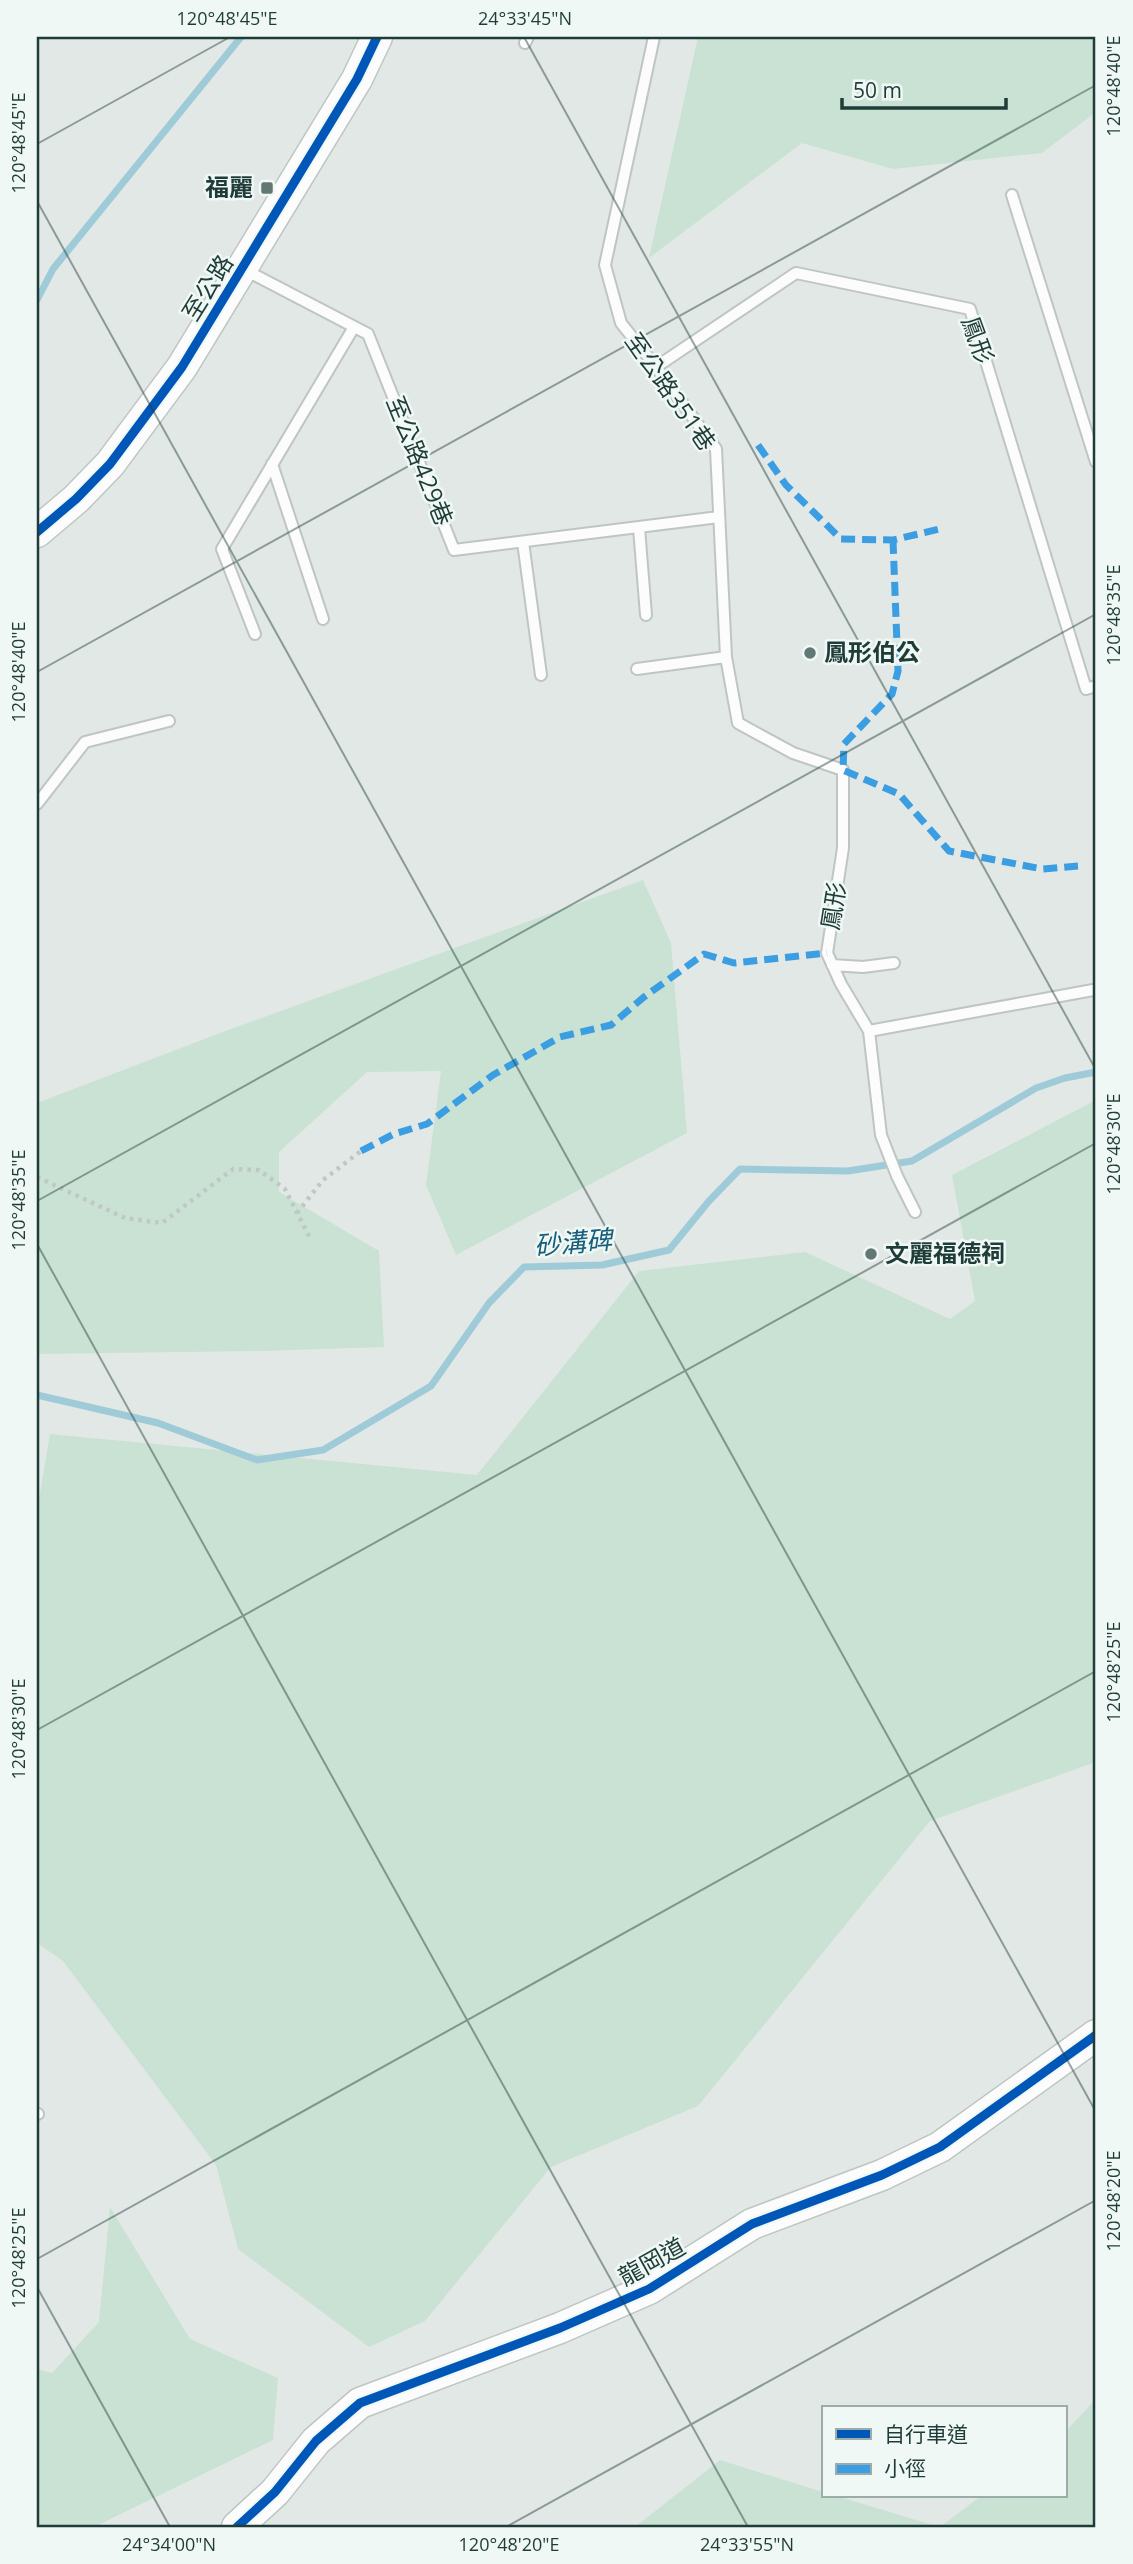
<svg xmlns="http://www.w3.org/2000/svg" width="1133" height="2564" viewBox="0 0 1133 2564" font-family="'Open Sans','Noto Sans TC',sans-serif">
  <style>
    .green { fill: #cae2d4 }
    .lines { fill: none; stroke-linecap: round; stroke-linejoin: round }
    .stream { stroke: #9fcbd9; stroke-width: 7 }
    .lane-casing { stroke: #bfc5c3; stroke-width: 14 }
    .secondary-casing { stroke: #bdc6c3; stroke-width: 33 }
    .path { stroke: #bfc8c7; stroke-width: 4.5; stroke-dasharray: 3.5 5; stroke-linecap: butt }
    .lane { stroke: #fbfcfb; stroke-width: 10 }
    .secondary { stroke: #fbfcfb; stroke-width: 30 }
    .quiet { stroke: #3c9ee2; stroke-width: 7; stroke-dasharray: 14 7; stroke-linecap: butt }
    .cycleway-casing { stroke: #eff8f4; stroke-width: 13 }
    .cycleway { stroke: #0057b8; stroke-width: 9 }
    .ticks { fill: none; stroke: #1f3c38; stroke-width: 2; stroke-opacity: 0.45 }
    .poi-dot { fill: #637875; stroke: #eff8f4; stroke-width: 2.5 }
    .labels { text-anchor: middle; stroke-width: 5; stroke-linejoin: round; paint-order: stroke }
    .poi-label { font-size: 24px; font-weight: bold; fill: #1f3c38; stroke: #eff8f4; text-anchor: start }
    .street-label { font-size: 24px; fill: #1f3c38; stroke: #eff8f4 }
    .water-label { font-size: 26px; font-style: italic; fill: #165e7b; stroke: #eff8f4 }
    .neatline { fill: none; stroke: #1f3c38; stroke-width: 2.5 }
    .ticks-label { font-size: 18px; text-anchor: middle; fill: #1f3c38 }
  </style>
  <rect width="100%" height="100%" fill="#e2e8e6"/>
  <!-- green -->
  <path class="green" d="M698 37H1096V112L1042 153 893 169 802 143 649 258Z
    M643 880 671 943 687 1133 456 1255 426 1185 441 1071 367 1072 279 1152V1192L379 1251 384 1347 263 1351 37 1354V1103L220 1033Z
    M1096 1100V1762L930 1821 698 2106 551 2167 425 2321 369 2347 238 2249 216 2165 63 1961 37 1943V1511L50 1434 477 1475 639 1271 805 1252 950 1319 975 1301 952 1175Z
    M110 2207 190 2339 278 2378 273 2440 94 2527H37V2369L52 2373 99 2322Z
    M1096 2399V2527H940L981 2496H1065V2432Z
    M720 2460 823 2492V2496H837L939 2527H635Z"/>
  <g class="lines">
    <!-- stream -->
    <path class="stream" d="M37 300 53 269 241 37
      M37 1395 158 1423 257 1460 323 1450 431 1386 489 1303 524 1267 602 1265 669 1250 709 1201 740 1169 848 1171 912 1161 1036 1088 1065 1078 1096 1072"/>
    <defs>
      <path id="lane" d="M654 37 605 265 621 323 656 367 716 449 726 657 738 723 793 753 843 770V848L827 953 841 984 869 1031 881 1135 897 1176 915 1212
        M525 43 528 37
        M1012 195 1096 462
        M245 270 368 334 454 550 719 517
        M656 367 796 273 970 309 1086 689 1096 686
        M272 464 323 619
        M639 528 646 615
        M523 542 541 675
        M255 634 222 549 354 327
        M637 669 726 657
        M37 804 85 742 169 721
        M832 965 863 967 894 963
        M869 1031 1093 990
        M37 2114H38"/>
      <path id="secondary" d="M37 532 76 499 110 464 182 367 357 79 377 37
        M237 2527 275 2492 316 2441 360 2403 560 2328 649 2289 752 2224 882 2175 940 2147 1096 2035"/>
    </defs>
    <!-- lane casing -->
    <use href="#lane" class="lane-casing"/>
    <!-- secondary casing -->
    <use href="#secondary" class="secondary-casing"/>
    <!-- path -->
    <path class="path" d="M37 1177 125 1218 162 1223 233 1169 259 1170 285 1189 310 1238
      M297 1213 323 1180 361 1151"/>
    <!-- lane -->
    <use href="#lane" class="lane"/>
    <!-- secondary -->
    <use href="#secondary" class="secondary"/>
    <!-- quiet -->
    <path class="quiet" d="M758 445 786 485 841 539 893 540 944 528
      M893 540 898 671 892 694 844 744 843 770 899 794 949 851 1042 869 1078 866
      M361 1151 394 1134 427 1124 493 1075 560 1037 611 1025 644 997 704 954 734 963 827 953"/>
    <defs>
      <path id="cycleway" d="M37 532 76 499 110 464 182 367 357 79 377 37
        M237 2527 275 2492 316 2441 360 2403 560 2328 649 2289 752 2224 882 2175 940 2147 1096 2035"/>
    </defs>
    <!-- cycleway casing -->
    <use href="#cycleway" class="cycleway-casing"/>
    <!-- cycleway -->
    <use href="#cycleway" class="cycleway"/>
  </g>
  <!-- ticks -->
  <path class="ticks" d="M524 37 1096 1070M37 144 230 37M37 201 1096 2112M37 672 1096 85M37 1201 1096 614M37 1244 748 2527M37 1730 1096 1143M37 2259 1096 1671M37 2287 170 2527M506 2527 1096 2200"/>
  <!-- markers -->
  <g class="poi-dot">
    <rect x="260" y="181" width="14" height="14" rx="3.5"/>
    <circle cx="810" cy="653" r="7"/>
    <circle cx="871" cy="1254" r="7"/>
  </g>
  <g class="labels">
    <!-- poi labels -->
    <g class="poi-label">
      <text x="253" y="196" text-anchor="end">福麗</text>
      <text x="824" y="661">鳳形伯公</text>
      <text x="885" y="1262">文麗福德祠</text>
    </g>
    <!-- street labels -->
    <g class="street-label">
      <text transform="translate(208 288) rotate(-58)" y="8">至公路</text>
      <text transform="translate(977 340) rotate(70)" y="8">鳳形</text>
      <text transform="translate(670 392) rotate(55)" y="8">至公路351巷</text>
      <text transform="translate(419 461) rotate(68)" y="8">至公路429巷</text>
      <text transform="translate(834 906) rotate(-81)" y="8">鳳形</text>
      <text transform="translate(652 2262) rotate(-29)" y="8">龍岡道</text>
    </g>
    <!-- water labels -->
    <g class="water-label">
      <text transform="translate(573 1243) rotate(-5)" y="9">砂溝碑</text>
    </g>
  </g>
  <!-- border -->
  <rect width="1133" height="2564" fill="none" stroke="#eff8f4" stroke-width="77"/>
  <!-- legend -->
  <rect x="822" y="2406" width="245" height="91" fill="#eff8f4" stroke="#9cada9" stroke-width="2"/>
  <rect x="836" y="2429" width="35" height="10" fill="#0057b8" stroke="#9cada9" stroke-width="2"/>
  <text x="884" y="2442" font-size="21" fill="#1f3c38">自行車道</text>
  <rect x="836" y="2464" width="35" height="10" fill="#3c9ee2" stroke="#9cada9" stroke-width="2"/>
  <text x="884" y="2476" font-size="21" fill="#1f3c38">小徑</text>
  <!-- scale -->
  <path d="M842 98v10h164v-10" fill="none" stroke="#1f3c38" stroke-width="3.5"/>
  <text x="853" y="98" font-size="21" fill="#1f3c38" stroke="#eff8f4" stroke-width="5" paint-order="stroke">50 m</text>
  <rect x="38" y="38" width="1056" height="2488" class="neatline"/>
  <g class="ticks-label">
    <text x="227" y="25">120°48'45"E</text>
    <text x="525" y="25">24°33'45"N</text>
    <text transform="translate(1114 86) rotate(-90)" y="6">120°48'40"E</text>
    <text transform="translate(19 143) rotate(-90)" y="6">120°48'45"E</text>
    <text transform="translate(1114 615) rotate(-90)" y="6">120°48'35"E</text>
    <text transform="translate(19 672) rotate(-90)" y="6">120°48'40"E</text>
    <text transform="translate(1114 1144) rotate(-90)" y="6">120°48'30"E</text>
    <text transform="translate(19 1200) rotate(-90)" y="6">120°48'35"E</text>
    <text transform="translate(1114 1672) rotate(-90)" y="6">120°48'25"E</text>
    <text transform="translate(19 1729) rotate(-90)" y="6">120°48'30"E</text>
    <text transform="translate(1114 2201) rotate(-90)" y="6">120°48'20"E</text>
    <text transform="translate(19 2258) rotate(-90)" y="6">120°48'25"E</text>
    <text x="169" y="2551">24°34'00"N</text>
    <text x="509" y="2551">120°48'20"E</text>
    <text x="747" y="2551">24°33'55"N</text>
  </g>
</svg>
